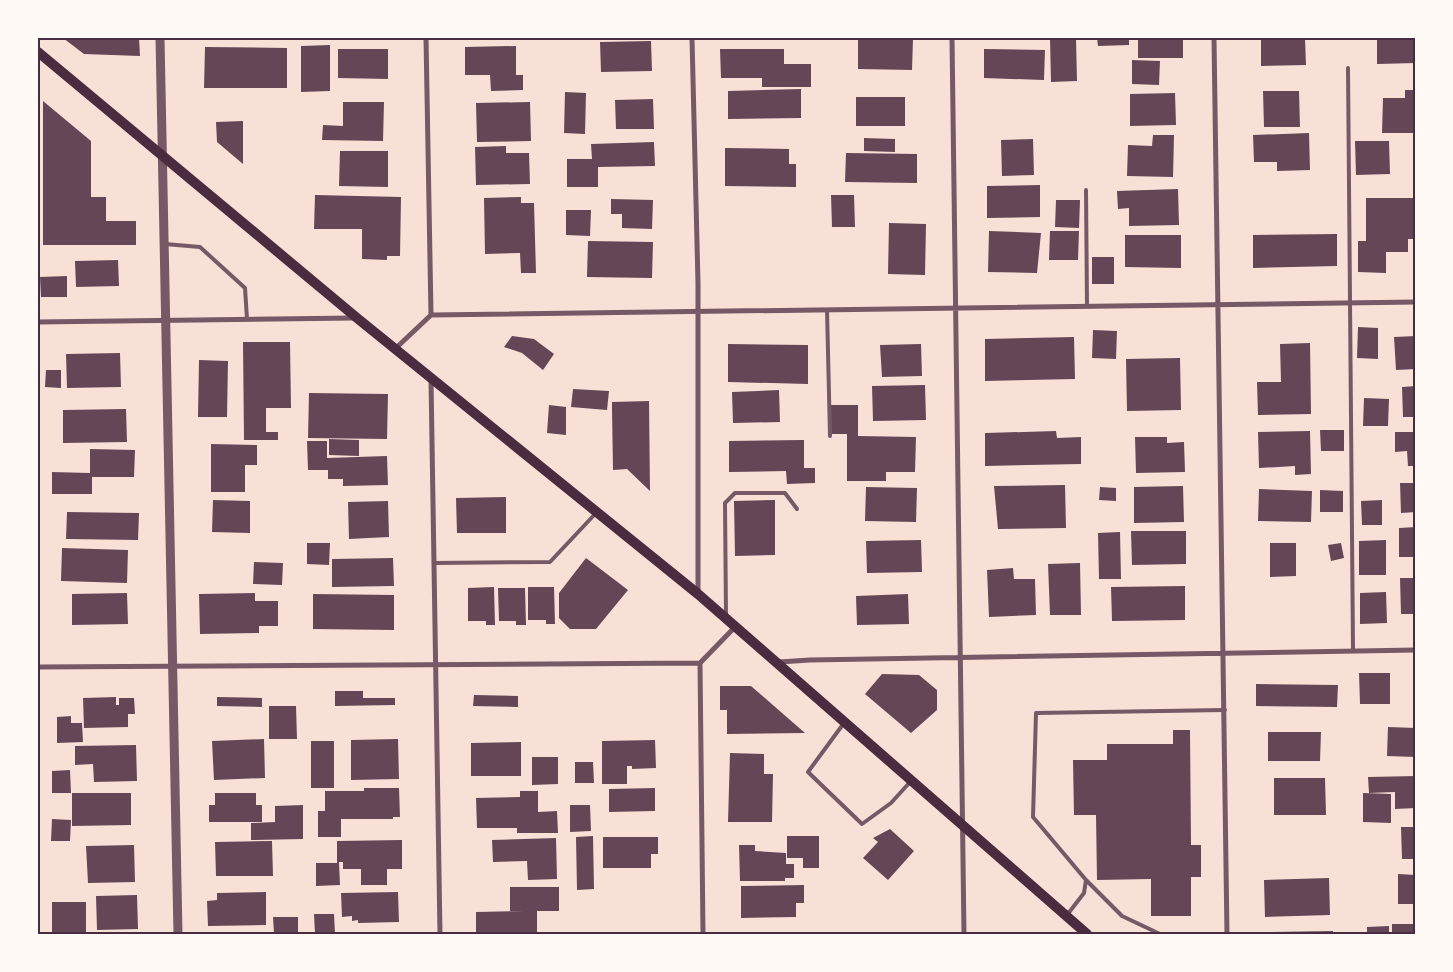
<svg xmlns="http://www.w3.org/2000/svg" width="1453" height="972" viewBox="0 0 1453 972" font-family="'DejaVu Sans',sans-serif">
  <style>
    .building { fill: #644757 }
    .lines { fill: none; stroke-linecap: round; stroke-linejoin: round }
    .service { stroke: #755966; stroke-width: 4 }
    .minor { stroke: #755966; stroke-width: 5 }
    .tertiary { stroke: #755966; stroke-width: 9 }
    .secondary { stroke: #4a2c40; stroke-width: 10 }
    .neatline { fill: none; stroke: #4a2c40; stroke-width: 2 }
  </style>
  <rect width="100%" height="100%" fill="#f7e1d7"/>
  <!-- building -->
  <path class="building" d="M63 38H139L140 56 84 54Z
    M479 38H514V40H479Z
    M565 38H602V40L565 39Z
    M858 38 913 39 912 70 858 69Z
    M1050 38H1076L1077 81 1051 82Z
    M1097 38H1129V45L1098 46Z
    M1138 38H1183V58H1138Z
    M1261 38H1305L1306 65 1261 66Z
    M1377 38H1416V63L1377 64Z
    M651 41 652 71 601 72 600 42Z
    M330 45V91L301 92V46Z
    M516 46V75H523V90L491 91 490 75H465V47Z
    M205 47 287 48V88H204Z
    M338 49H388V79L338 78Z
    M720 49H784V64H811V87H762V78H721Z
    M984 49 1045 50 1044 80 984 78Z
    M1132 60 1160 61 1159 85 1132 84Z
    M801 89V118L728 119V91Z
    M1405 90H1416V133H1382L1383 98H1405Z
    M1263 91H1299L1300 127H1264Z
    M565 92 586 93 585 134 564 133Z
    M1175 93 1176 125 1130 126V94Z
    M856 97H905V126H856Z
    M653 99 654 129H616L615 100Z
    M43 101 91 141V197H106V221H136V245H43Z
    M343 102H384L383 141 322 140 323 125 343 126Z
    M530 102 531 141 477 142 476 103Z
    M243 121V164L217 142 216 122Z
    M1309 133 1310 170 1277 171V162H1254L1253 135Z
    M1153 135H1174L1173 177 1127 176 1128 145 1152 146Z
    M864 138 895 139V152L864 151Z
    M1033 139 1034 175 1002 176 1001 140Z
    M1355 141H1389L1390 174 1356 175Z
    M654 142 655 166 598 167V187H567V159H592L591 144Z
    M506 146V153H529L530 184 476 185 475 147Z
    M725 148 789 149V164H796V187L725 186Z
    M340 151H388V187L339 186Z
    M846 153 917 154V183L845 182Z
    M1040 185V217L987 218V186Z
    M1178 189 1179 225 1129 226V208L1118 209 1117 191Z
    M315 195 401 197 400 256H387V260L362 259V229H314Z
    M831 195H854L855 227H832Z
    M521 197V203H534L536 273H521L520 253 485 254 484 198Z
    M1366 198H1416V239H1408V252H1386V273L1358 272V241H1366Z
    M611 199 653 200 652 229 622 228V214H611Z
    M1056 200H1080L1079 228 1055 227Z
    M566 210H591L590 236 566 235Z
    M889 223 926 224 925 275 888 274Z
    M989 231 1041 233 1037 273 988 272Z
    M1050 231H1079L1078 260H1049Z
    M1337 234V266L1253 268V235Z
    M1125 235H1181V268L1125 267Z
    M588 241 653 242 652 278 587 277Z
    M1092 257H1114V284H1092Z
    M118 260 119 286 76 287 75 261Z
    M67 276V297H41L40 277Z
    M1358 327 1378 328V359L1357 358Z
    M1093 330 1117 331 1116 359 1092 358Z
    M512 336 534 339 554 354 543 370 522 353 504 347Z
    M1416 336V369L1396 370 1394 337Z
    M1074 337 1075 379 985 381V339Z
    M243 342H290L291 408H266V432H278V440H244Z
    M1310 343 1311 414 1258 415 1257 382H1281L1280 344Z
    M728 344 808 345V384L728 382Z
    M921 344 922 376 882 377 880 345Z
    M120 353 121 387 67 388 66 354Z
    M1180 358 1181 410 1127 411 1126 359Z
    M199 360 228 361 227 417H198Z
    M46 370H61V388L45 387Z
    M925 385 926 420 873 421 872 386Z
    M1416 386V417H1403L1402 387Z
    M573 389 609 391 607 410 571 407Z
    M779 390 780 422 733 423 732 392Z
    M309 393 388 394 387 439 308 438Z
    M1364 398 1389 399 1388 426H1363Z
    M649 401 650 491 627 469 613 470 612 410V402Z
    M549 405 566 407V435L547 433Z
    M831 405H858V436L916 437 915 472H886V481H847V434H830Z
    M126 409 127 442 63 443V410Z
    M1320 430H1344V451H1321Z
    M1056 431 1057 438 1081 437V464L985 466V433Z
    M1310 431 1311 474 1295 475V466L1259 468 1258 432Z
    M1395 432H1416V466H1408L1407 451 1395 452Z
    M1135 437H1167V443L1184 442 1185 472 1136 473Z
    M329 439 359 440V456L329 455Z
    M804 440V468H815V483L787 484 786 471 729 472V441Z
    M307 441H327V458L387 456 388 485 343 486V479H328V470H308Z
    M211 444 257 445V465H245V492H211Z
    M90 449 135 450 134 477H92V494H52V472L90 473Z
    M1400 483H1416V512L1401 513Z
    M1065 485 1066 528 998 529 994 486Z
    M1183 486 1184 522 1134 523V487Z
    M866 487 917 488 916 522 865 521Z
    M1100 487 1116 488V501L1099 500Z
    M1259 489 1312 491 1311 522 1258 521Z
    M1320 490 1343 491V512H1320Z
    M506 497V533H457L456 498Z
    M213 500 250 501V533L212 532Z
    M775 500V555L735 556 734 501Z
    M1382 500V525H1362L1361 501Z
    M388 501 389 537 349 539 348 502Z
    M67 512 139 513 138 540 66 539Z
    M1416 527V557H1399V528Z
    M1131 531H1186V564L1132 565Z
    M1120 532 1121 579H1099L1098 533Z
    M921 540 922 572 867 573 866 541Z
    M1386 540V575H1359V541Z
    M307 543H330L329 565 307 564Z
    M1270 543H1296V576L1270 577Z
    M1341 543 1344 558 1331 561 1328 545Z
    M62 548 128 550 127 583 61 581Z
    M393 558 394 586 332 587V559Z
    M586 558 628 590 596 629H570L559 618V593Z
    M254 562 283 563 282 585 253 584Z
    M1080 563 1081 615H1050L1048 564Z
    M1013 568 1014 579H1035L1036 615 989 617 987 570Z
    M1400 578H1416V614H1401Z
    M1185 586V620L1112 621 1111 587Z
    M494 587 495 625H486V621H468V588Z
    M528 587H554L555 624H546V620H528Z
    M498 588H525L526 625H516V621H499Z
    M1386 592 1387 623 1360 624V593Z
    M127 593 128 624 72 625V594Z
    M255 593V601H278V626H259V633L200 634 199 594Z
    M313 594 394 595V630L313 629Z
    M908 594 909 624 857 625 856 596Z
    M1359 673H1390V704H1360Z
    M882 674 919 675 937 690V710L911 733 865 694Z
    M1256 684 1338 685 1337 707 1256 706Z
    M720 686H751L805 733 727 734V710H720Z
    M335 691H363V698H395V705L335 706Z
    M474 695 518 696V707L473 706Z
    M116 697V705H119V698H134L135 714H128V727L84 728 83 698Z
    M217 697 262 698V707L217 706Z
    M269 706H296L297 739H269Z
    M71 716V723H82L83 742 57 743V717Z
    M1388 727 1416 728V757L1387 756Z
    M1173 730H1190L1191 845H1201V877H1191V916H1151V879L1097 880 1096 815H1074L1073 760H1107V744H1173Z
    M1268 732H1321L1320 761H1268Z
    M264 739 265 778 214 780 212 741Z
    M398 739 399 779 351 780V740Z
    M655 740 656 768 632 769V766H627V784H602V741Z
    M311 741H334V788H311Z
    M521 742V776H471V743Z
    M136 745 137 781 94 782 93 764 75 765V746Z
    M730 753 764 754V774H773L772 822H728Z
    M532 757H558V784L532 785Z
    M575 762H593L594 783H575Z
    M70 770 71 793H52V771Z
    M1416 776V808L1395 809V792L1369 793 1368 777Z
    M1274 778H1325L1326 815H1274Z
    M364 788H399L400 817H393V819H341V837H318V811H325V791H364Z
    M655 788V811L609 812V789Z
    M520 791H538V812L557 811 558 833H517V828H477L476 798 520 797Z
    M72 793H131V825L72 826Z
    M215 793H256V805H262V822H209V805H215Z
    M1363 793 1391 794V823L1363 822Z
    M303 805V839L251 840V823L275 822V806Z
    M570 805H590L591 831 570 832Z
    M52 819 71 820 70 841H51Z
    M1401 827H1416V859H1402Z
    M890 829 914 851 888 880 863 858 878 842 873 838Z
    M593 836 594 889 577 890 576 837Z
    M787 836H819V868H803V858H787Z
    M603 837H658V854H651V868H603Z
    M556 838 557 879 528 880 527 861 493 862 492 840Z
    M402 840V869H387V885H361V869H343V862H339L340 885 316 886V863H337V841Z
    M272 841 273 876H216L215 842Z
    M134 845 135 882 88 883 86 846Z
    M739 845H755V851L786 853V864H794V878H785V881H740Z
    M1398 874 1416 875V904H1398Z
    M1329 878 1330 915 1265 917 1264 880Z
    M804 885V903H796V917L741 918V886Z
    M510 887H559V911H537V934H476V912L526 911H510Z
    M266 892V925L208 926 207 901 217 900V893Z
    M398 892 399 922 358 923V920L352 921V916L342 917 341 893Z
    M137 895 138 929 97 930 96 896Z
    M52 902H86V934H52Z
    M314 914H334L335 934H315Z
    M273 917H298V934H274Z
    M1392 924H1416V934H1392Z
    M1389 926V934H1367V927Z
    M1333 931V934H1271V932Z"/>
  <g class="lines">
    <!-- service -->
    <path class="service" d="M1348 68 1353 650
      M1086 190 1087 306
      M165 244 200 247 245 288 247 319
      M827 310 830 436
      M434 563 550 562 596 513
      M726 616 725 503 735 493H785L797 509
      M844 723 808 772 862 824 891 803 911 781
      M1086 880 1122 916 1160 934
      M1067 915 1084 893 1086 880 1033 817 1036 713 1225 710"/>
    <!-- minor -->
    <path class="minor" d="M692 38 698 283V593
      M952 38 964 934
      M1214 38 1227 934
      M431 315 1416 302
      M38 322 354 318
      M396 348 431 315 426 38
      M431 380 440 934
      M779 662 810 660 1416 650
      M38 667 700 663
      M703 934 700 663 735 627"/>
    <!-- tertiary -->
    <path class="tertiary" d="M160 38 178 934"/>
    <!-- secondary -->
    <path class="secondary" d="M38 52 357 318 698 594 1087 934"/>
  </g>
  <!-- border -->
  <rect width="1453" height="972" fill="none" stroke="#fffaf5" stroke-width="78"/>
  <rect x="39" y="39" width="1375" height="894" class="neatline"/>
</svg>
